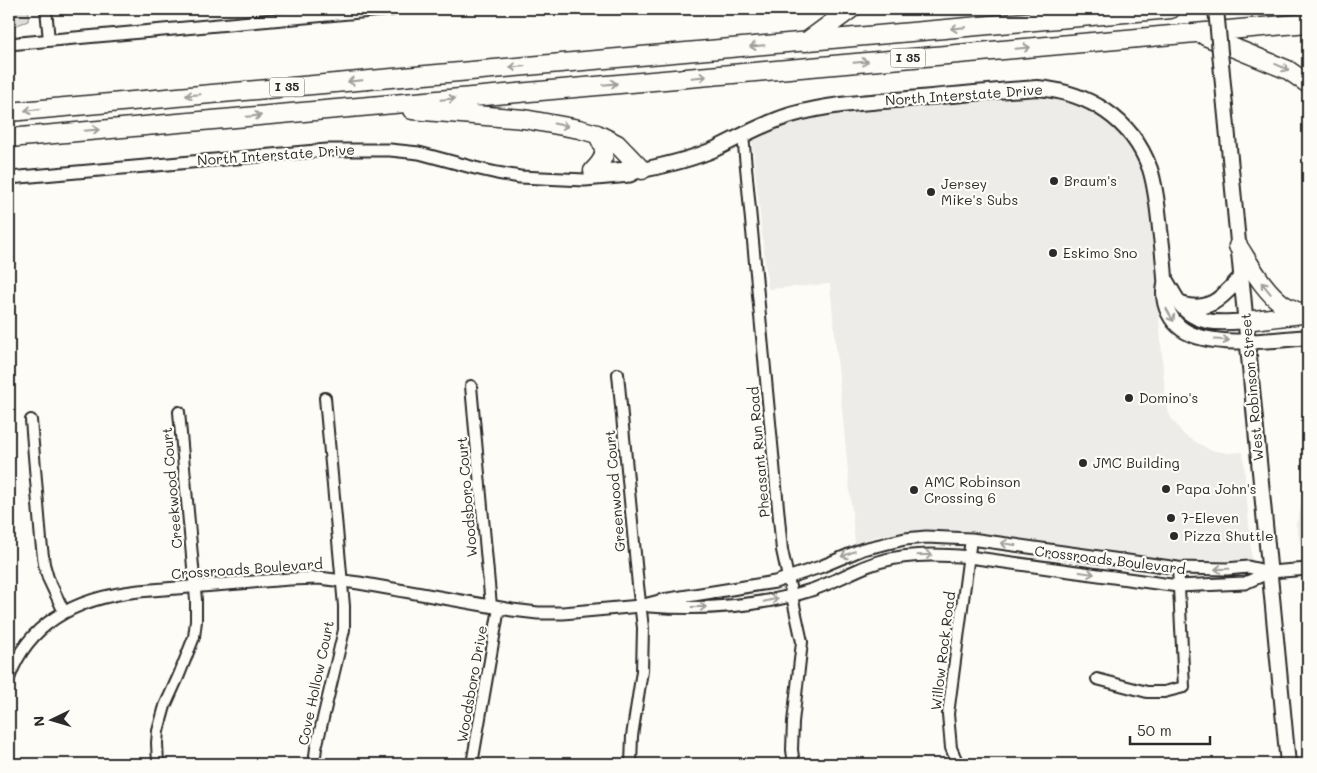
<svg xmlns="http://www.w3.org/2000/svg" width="1317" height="773" viewBox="0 0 1317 773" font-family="Mali,sans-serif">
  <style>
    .built { fill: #edece8 }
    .green { fill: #dfdeda; stroke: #858482 }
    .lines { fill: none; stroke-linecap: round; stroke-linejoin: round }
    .minor-casing { stroke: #2b2b2b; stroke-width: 14 }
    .tertiary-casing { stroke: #2b2b2b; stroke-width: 15 }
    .secondary-casing { stroke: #2b2b2b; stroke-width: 18 }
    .motorway-casing { stroke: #2b2b2b; stroke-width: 21 }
    .minor { stroke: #fdfcf7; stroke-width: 10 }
    .tertiary { stroke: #fdfcf7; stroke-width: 11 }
    .secondary { stroke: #fdfcf7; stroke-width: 14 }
    .motorway { stroke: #fdfcf7; stroke-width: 18 }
    .secondary-bridge-casing { stroke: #2b2b2b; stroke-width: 18; stroke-linecap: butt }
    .secondary-bridge { stroke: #fdfcf7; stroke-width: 14 }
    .oneway { stroke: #9e9e9b }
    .poi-dot { fill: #2b2b2b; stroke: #fdfcf7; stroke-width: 2 }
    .labels { text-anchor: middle; stroke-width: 4.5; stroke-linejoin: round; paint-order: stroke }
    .shield { fill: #fdfcf7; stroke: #6a6a68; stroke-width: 1 }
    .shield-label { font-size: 12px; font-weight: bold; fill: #2b2b2b }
    .street-label { font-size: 14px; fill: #2b2b2b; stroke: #fdfcf7 }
    .poi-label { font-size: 14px; fill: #2b2b2b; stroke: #fdfcf7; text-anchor: start }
  </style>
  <rect width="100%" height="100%" fill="#fdfcf7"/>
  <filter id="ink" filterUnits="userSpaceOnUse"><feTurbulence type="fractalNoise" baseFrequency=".02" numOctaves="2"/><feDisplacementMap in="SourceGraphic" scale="10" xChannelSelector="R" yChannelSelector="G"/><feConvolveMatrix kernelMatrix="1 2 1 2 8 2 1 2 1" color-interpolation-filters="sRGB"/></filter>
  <g filter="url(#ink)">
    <!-- built -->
    <path class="built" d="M1032 94 1066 99 1098 113 1112 124 1121 136 1133 151 1139 164 1148 197 1153 237 1165 396 1167 407 1171 418 1184 435 1210 450 1229 453 1243 452 1252 562 1212 564 1190 563 991 537 920 530 877 536 855 544 830 284 768 289 752 140 756 135 776 126 826 112Z
      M1308 495V549L1301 548 1296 524 1303 502Z"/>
    <!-- green -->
    <path class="green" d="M9 9H29L28 21 9 28Z"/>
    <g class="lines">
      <defs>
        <path id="minor" d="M46 9 49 40
          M743 135 782 550 802 642 793 722 792 750 794 764
          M618 374 638 585 643 628 642 671 632 736 631 764
          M471 386 491 606
          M31 420 41 540 44 564 48 578 64 612
          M1097 679 1147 692H1164L1184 687 1178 568
          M158 764 157 743 158 731 165 706 179 675 194 637 196 621V600L179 412
          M314 764 316 748 344 630V606L325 398
          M472 764 499 608
          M958 764 951 748 948 714 971 539"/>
        <path id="tertiary" d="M9 44 393 9
          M600 170 629 168 642 170
          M9 178 327 150H390L419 153 475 168 497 173 520 177 585 180 630 176 642 170
          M649 606C702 610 757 607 808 591 828 585 847 574 867 566 899 553 935 554 969 557L1178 586 1245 583 1270 572
          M9 677C30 619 82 597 139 591L290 579 319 578 359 583 512 610 538 613H563L640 606 663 600 775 582 820 567 863 549 905 539 926 537 971 539 1178 568 1227 569 1248 567 1270 572 1308 569"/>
        <path id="secondary" d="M1225 106 1288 764
          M642 170C667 165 692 159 715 149 740 137 764 123 791 115 829 104 869 102 908 99 951 95 994 91 1037 88 1088 92 1132 119 1150 169 1156 188 1158 209 1160 229 1162 245 1164 262 1165 278 1166 283 1164 288 1164 293 1164 307 1171 321 1182 329 1209 349 1275 340 1308 337
          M1166 281C1171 289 1175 297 1180 304 1197 326 1222 323 1246 321
          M1181 304C1210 314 1223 296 1241 277"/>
        <path id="motorway" d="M1205 36 1288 70 1308 84
          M806 42 851 9
          M412 110 524 119 579 129 597 134 617 144 642 170
          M9 112 1171 9
          M9 138 1308 23
          M593 171C607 157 607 150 597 134
          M1238 246C1251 266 1264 291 1284 305 1291 309 1298 312 1306 314
          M1246 321 1302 314"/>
      </defs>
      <!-- minor casing -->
      <use href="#minor" class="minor-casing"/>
      <!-- tertiary casing -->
      <use href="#tertiary" class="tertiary-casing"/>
      <!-- secondary casing -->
      <use href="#secondary" class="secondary-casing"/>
      <!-- motorway casing -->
      <use href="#motorway" class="motorway-casing"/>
      <!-- minor -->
      <use href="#minor" class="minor"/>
      <!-- tertiary -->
      <use href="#tertiary" class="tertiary"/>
      <!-- secondary -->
      <use href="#secondary" class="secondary"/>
      <!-- motorway -->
      <use href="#motorway" class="motorway"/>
      <defs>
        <path id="secondary-bridge" d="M1216 9 1225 106"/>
      </defs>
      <!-- secondary-bridge casing -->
      <use href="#secondary-bridge" class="secondary-bridge-casing"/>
      <!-- secondary-bridge -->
      <use href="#secondary-bridge" class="secondary-bridge"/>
    </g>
    <!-- one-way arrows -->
    <defs><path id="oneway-shaft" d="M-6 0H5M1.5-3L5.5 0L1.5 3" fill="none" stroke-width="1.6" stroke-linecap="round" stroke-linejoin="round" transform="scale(1.25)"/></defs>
    <g class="oneway">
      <use href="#oneway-shaft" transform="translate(958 28) rotate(175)"/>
      <use href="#oneway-shaft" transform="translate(757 46) rotate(175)"/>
      <use href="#oneway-shaft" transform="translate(1023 48) rotate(-5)"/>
      <use href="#oneway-shaft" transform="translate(861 62) rotate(-5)"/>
      <use href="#oneway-shaft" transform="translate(517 67) rotate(175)"/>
      <use href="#oneway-shaft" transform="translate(1282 67) rotate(24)"/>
      <use href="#oneway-shaft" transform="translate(699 77) rotate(-5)"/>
      <use href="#oneway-shaft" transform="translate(355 81) rotate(175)"/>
      <use href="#oneway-shaft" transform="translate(610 84) rotate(-5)"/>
      <use href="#oneway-shaft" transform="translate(193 95) rotate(175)"/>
      <use href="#oneway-shaft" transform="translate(448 99) rotate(-5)"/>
      <use href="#oneway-shaft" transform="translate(32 110) rotate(175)"/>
      <use href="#oneway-shaft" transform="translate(254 116) rotate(-5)"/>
      <use href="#oneway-shaft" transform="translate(561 125) rotate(11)"/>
      <use href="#oneway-shaft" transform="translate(92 130) rotate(-5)"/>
      <use href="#oneway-shaft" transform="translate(1266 288) rotate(-129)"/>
      <use href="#oneway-shaft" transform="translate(1170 315) rotate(60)"/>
      <use href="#oneway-shaft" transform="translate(1222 340) rotate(3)"/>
      <use href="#oneway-shaft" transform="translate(1008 544) rotate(-172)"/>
      <use href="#oneway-shaft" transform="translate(848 554) rotate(158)"/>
      <use href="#oneway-shaft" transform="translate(925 555) rotate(-2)"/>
      <use href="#oneway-shaft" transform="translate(1222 569) rotate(179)"/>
      <use href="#oneway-shaft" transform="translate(1087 573) rotate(8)"/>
      <use href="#oneway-shaft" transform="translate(771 600) rotate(-13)"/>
      <use href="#oneway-shaft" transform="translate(699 607)"/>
    </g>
  </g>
  <!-- markers -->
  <g class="poi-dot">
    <circle cx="1054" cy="181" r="5"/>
    <circle cx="931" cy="192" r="5"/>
    <circle cx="1053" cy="253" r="5"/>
    <circle cx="1129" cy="398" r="5"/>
    <circle cx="1083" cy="463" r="5"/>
    <circle cx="1166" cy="489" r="5"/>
    <circle cx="914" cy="490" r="5"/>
    <circle cx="1171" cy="518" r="5"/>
    <circle cx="1174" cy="536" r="5"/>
  </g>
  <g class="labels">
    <!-- shield labels -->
    <g class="shield">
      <rect x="890.5" y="48.5" width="35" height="19" rx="4"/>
      <rect x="269.5" y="77.5" width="35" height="19" rx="4"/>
    </g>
    <g class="shield-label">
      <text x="908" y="62">I 35</text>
      <text x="287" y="91">I 35</text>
    </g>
    <!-- street labels -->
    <g class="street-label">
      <text transform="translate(964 95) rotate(-4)" y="5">North Interstate Drive</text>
      <text transform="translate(276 155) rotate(-4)" y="5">North Interstate Drive</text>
      <text transform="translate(1252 387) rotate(-95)" y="5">West Robinson Street</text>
      <text transform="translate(759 452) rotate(-95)" y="5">Pheasant Run Road</text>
      <text transform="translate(172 488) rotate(-95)" y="5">Creekwood Court</text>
      <text transform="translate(615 491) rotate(-95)" y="5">Greenwood Court</text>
      <text transform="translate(467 497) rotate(-95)" y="5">Woodsboro Court</text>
      <text transform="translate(1110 560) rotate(7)" y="5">Crossroads Boulevard</text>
      <text transform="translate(247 569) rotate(-4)" y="5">Crossroads Boulevard</text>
      <text transform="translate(943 651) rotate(-83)" y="5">Willow Rock Road</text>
      <text transform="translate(316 683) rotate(-78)" y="5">Cove Hollow Court</text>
      <text transform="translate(472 684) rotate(-80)" y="5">Woodsboro Drive</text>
    </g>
    <!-- poi labels -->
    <g class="poi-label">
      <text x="1064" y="186">Braum's</text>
      <text x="941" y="189">Jersey<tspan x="941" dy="16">Mike's Subs</tspan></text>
      <text x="1063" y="258">Eskimo Sno</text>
      <text x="1139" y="403">Domino's</text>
      <text x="1093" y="468">JMC Building</text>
      <text x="924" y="487">AMC Robinson<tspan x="924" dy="16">Crossing 6</tspan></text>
      <text x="1176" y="494">Papa John's</text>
      <text x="1181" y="523">7-Eleven</text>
      <text x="1184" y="541">Pizza Shuttle</text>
    </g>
  </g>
  <!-- margin -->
  <rect width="1317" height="773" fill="none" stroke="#fdfcf7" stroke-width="30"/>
  <rect x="15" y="15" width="1287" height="743" fill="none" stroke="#2b2b2b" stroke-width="2" filter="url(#ink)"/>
  <!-- north arrow -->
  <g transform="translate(52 720) rotate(265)" stroke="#fdfcf7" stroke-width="4" paint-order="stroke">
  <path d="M0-4L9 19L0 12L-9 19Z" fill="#2b2b2b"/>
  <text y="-8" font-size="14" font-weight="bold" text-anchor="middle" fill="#2b2b2b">N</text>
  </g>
  <!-- scale -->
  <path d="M1130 736v8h80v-8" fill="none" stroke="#2b2b2b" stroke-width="2.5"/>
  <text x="1137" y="736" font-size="15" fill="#2b2b2b" stroke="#fdfcf7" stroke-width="4" paint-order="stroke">50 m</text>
</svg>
